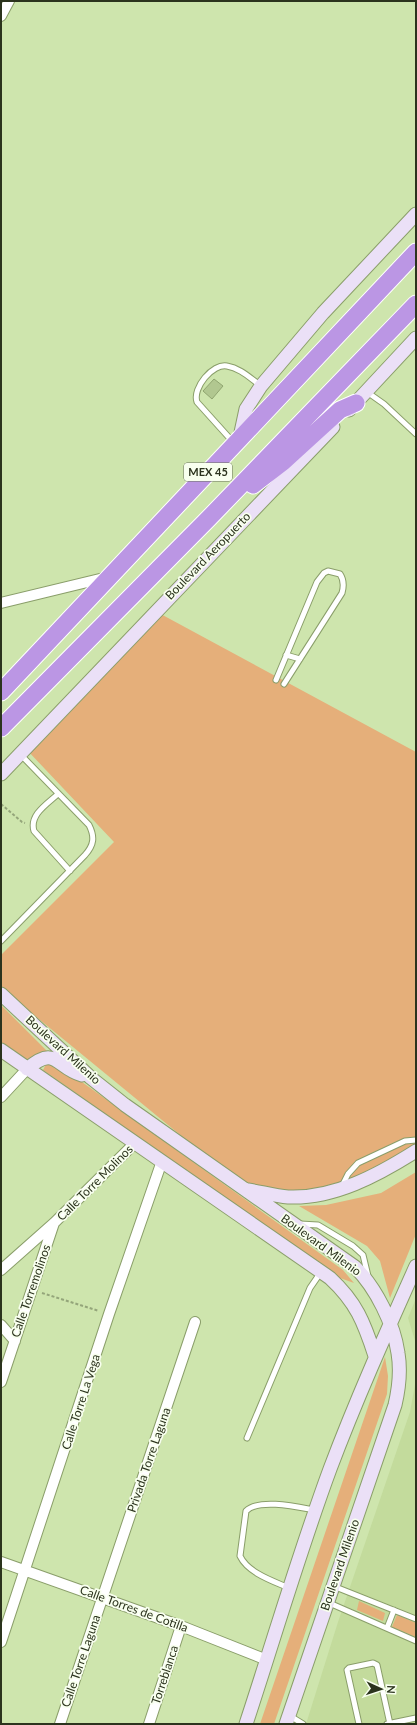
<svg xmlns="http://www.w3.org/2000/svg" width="417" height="1725" viewBox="0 0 417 1725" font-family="Lato,sans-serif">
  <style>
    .built { fill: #c3db9c }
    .green { fill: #e5af7a }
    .building { fill: #b1c790; stroke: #90a570 }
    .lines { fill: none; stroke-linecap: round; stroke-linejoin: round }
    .lane-casing { stroke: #8a9e6a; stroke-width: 7 }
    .street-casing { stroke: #8a9e6a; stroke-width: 12 }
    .secondary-casing { stroke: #8a9e6a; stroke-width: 15 }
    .highway-casing { stroke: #fff; stroke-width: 19 }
    .path { stroke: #94a57a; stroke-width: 2; stroke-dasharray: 3 2; stroke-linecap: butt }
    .lane { stroke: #fff; stroke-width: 5 }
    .street { stroke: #fff; stroke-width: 10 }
    .secondary { stroke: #ebe0f7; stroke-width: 13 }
    .highway { stroke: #bb96e4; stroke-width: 17 }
    .labels { text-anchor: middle; stroke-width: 3.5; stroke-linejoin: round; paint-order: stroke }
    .shield { fill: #f8ffee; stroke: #68705c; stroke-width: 1 }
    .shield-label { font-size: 11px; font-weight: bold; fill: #2b331d }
    .street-label { font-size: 12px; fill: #2b331d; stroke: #f8ffee }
  </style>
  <rect width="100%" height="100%" fill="#cee5ad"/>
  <!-- built -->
  <path class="built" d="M416 1298V1344L408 1318Z
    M416 1379V1724H306L338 1622 410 1412Z"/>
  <!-- green -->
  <path class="green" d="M157 612 416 752V1157L306 1198 251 1193 1 988V955L114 842 27 750Z
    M1 1005 47 1051 27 1061 1 1043Z
    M46 1064H57L343 1270 354 1283 340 1278 43 1070Z
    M416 1172V1234L390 1298 380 1261 367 1246 299 1206 326 1205 381 1193Z
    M385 1357 388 1376 387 1394 274 1724H260Z
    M359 1601 385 1613 383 1621 357 1610Z
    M397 1615 416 1623V1637L392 1627Z"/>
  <!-- building -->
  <path class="building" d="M214 379 223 386 212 399 203 391Z"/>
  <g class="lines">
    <defs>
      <path id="lane" d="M367 392 384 404 416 434
        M233 442 197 402C192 388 213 363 227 366 240 368 250 378 260 385
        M286 655 300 659
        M276 680 317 582 324 573 328 571 340 574C344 580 344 586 342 593L284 684
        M58 794C47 804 29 815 34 831L70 871
        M1 941 85 855C94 845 95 837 89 825L20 754
        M342 1186 348 1174 358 1163 405 1141 416 1140
        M300 1224 318 1225 353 1246 363 1255 368 1276
        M247 1438 310 1288 321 1272
        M333 1586 416 1619
        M289 1588C273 1581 248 1573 240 1556L246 1511C259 1498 298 1507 314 1510
        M327 1602 416 1641
        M387 1628 394 1610
        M290 1716 303 1724
        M359 1724 347 1670 349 1668 373 1663 377 1665 390 1724
        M387 1724 416 1718"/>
      <path id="street" d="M1 16 9 1
        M1 603 108 577
        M1 1097 27 1069
        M1 1270 54 1223 135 1143
        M1 1325 15 1341
        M1 1382 54 1223
        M1 1562 181 1626 267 1660
        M1 1642 109 1314 162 1161
        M60 1724 195 1322
        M149 1724 181 1626"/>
      <path id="secondary" d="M349 410 416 338
        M240 437 246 409 261 386 323 313 416 214
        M1 774 333 427
        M1 994 91 1078 125 1105 355 1267C376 1288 394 1324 398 1353 401 1371 399 1388 395 1405L286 1724
        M1 1050 330 1278C356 1302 364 1322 375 1356
        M27 1069C56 1044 55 1067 82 1075
        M248 1190C261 1192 275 1196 288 1197 334 1199 378 1175 416 1151
        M246 1724C274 1639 299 1553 330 1469 356 1400 386 1333 416 1266"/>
      <path id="highway" d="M253 485 283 462 340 410 356 403
        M1 692 416 252
        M1 728 209 518 416 304"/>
    </defs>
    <!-- lane casing -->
    <use href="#lane" class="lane-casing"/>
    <!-- street casing -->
    <use href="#street" class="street-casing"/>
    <!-- secondary casing -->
    <use href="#secondary" class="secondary-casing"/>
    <!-- highway casing -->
    <use href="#highway" class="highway-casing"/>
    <!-- path -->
    <path class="path" d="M1 804 22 822 25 823
      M42 1293 99 1311"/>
    <!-- lane -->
    <use href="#lane" class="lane"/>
    <!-- street -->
    <use href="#street" class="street"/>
    <!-- secondary -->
    <use href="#secondary" class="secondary"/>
    <!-- highway -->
    <use href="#highway" class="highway"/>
  </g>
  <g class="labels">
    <!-- shield labels -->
    <rect class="shield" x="184" y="463" width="48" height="18" rx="3"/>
    <g class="shield-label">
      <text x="208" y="476">MEX 45</text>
    </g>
    <!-- street labels -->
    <g class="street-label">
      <text transform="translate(208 556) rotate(-46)" y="4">Boulevard Aeropuerto</text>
      <text transform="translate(63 1050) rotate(42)" y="4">Boulevard Milenio</text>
      <text transform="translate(95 1183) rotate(-45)" y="4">Calle Torre Molinos</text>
      <text transform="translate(321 1245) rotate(36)" y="4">Boulevard Milenio</text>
      <text transform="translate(31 1291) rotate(-71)" y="4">Calle Torremolinos</text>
      <text transform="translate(81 1402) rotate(-72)" y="4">Calle Torre La Vega</text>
      <text transform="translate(149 1460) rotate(-71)" y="4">Privada Torre Laguna</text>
      <text transform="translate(340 1565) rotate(-71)" y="4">Boulevard Milenio</text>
      <text transform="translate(134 1609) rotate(20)" y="4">Calle Torres de Cotilla</text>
      <text transform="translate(81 1661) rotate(-71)" y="4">Calle Torre Laguna</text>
      <text transform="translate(165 1675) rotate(-72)" y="4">Torreblanca</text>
    </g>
  </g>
  <!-- border -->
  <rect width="417" height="1725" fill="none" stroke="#2b331d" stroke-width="4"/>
  <!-- north arrow -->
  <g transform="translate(381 1689) rotate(93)" stroke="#f8ffee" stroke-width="3" paint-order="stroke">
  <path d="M0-3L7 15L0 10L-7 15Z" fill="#2b331d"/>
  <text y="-6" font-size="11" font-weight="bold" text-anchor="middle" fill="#2b331d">N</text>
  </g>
</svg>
